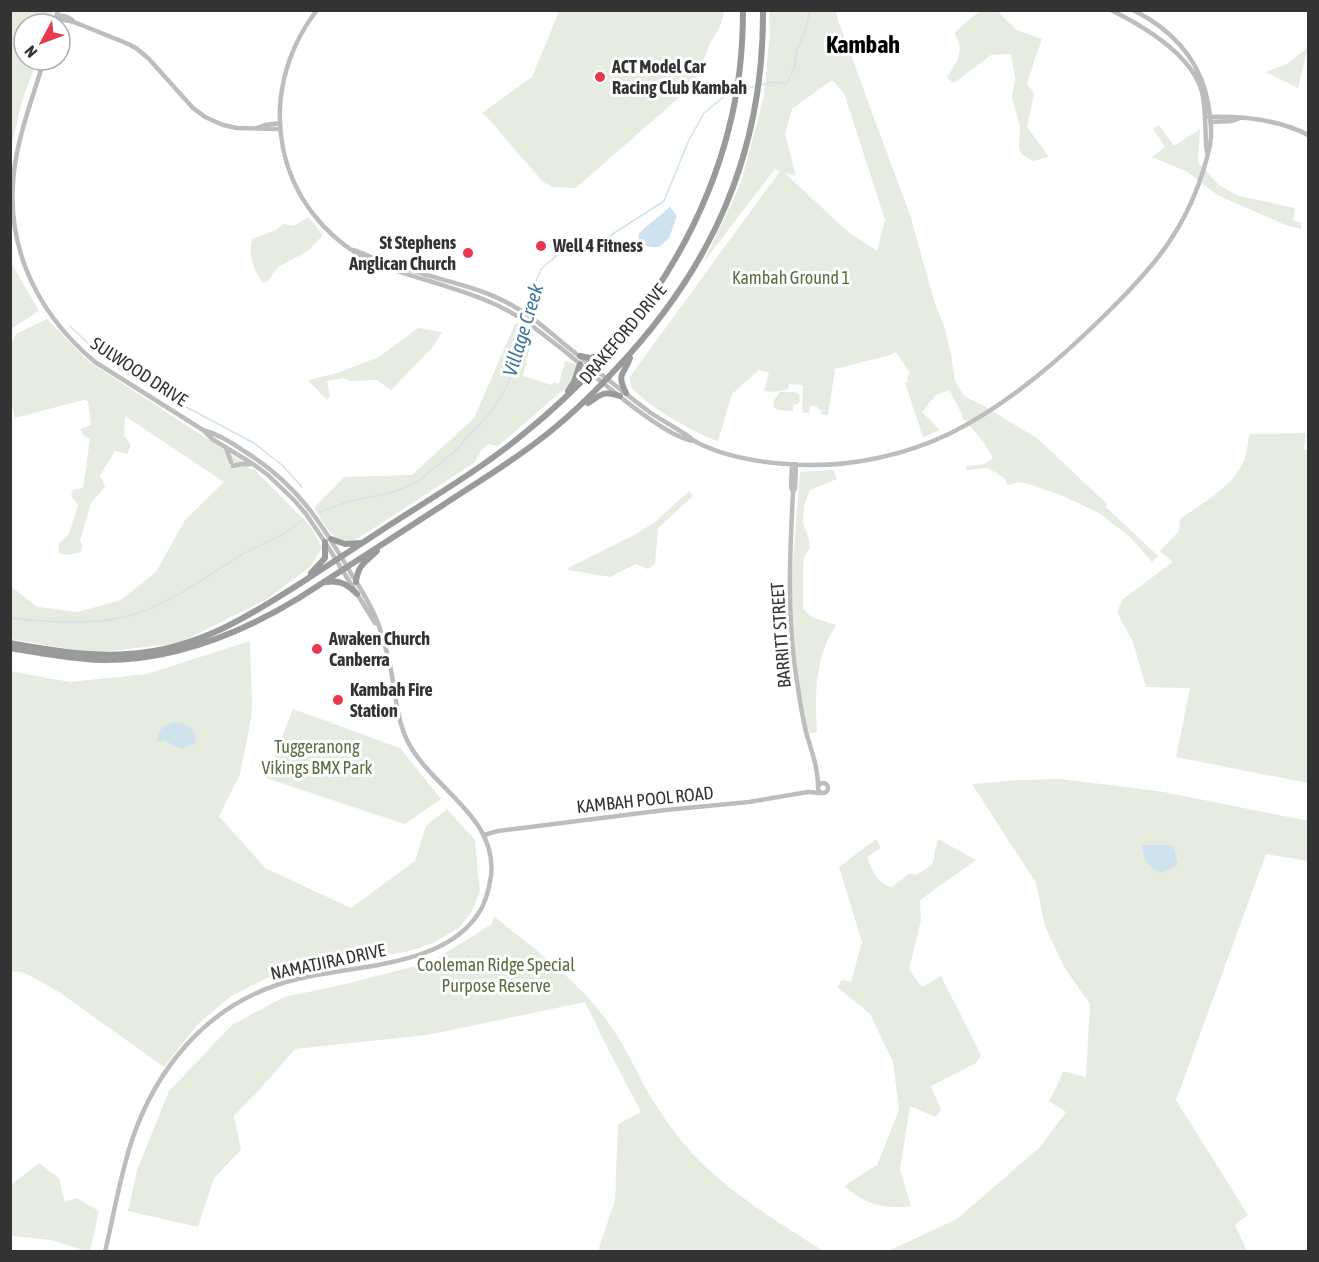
<svg xmlns="http://www.w3.org/2000/svg" width="1319" height="1262" viewBox="0 0 1319 1262" font-family="'Asap Condensed',sans-serif">
  <style>
    .green { fill: #e6ecdf; fill-rule: evenodd }
    .water { fill: #cfe3ee }
    .lines { fill: none; stroke-linecap: round; stroke-linejoin: round }
    .stream { stroke: #cfe3ee; stroke-width: 1.5 }
    .secondary { stroke: #bdbdbd; stroke-width: 4.5 }
    .highway { stroke: #9a9a9a; stroke-width: 6 }
    .poi-dot { fill: #e6394d; stroke: #fff; stroke-width: 2 }
    .labels { text-anchor: middle; stroke-width: 6; stroke-linejoin: round; paint-order: stroke }
    .poi-label { font-size: 18px; font-weight: bold; fill: #333; stroke: #fff; text-anchor: start }
    .park-label { font-size: 18px; fill: #58703f; stroke: #fff }
    .street-label { font-size: 18px; fill: #333; stroke: #fff }
    .water-label { font-size: 20px; font-style: italic; fill: #3f7997; stroke: #fff }
    .district-label { font-size: 24px; font-weight: bold; fill: #000; stroke: #fff }
  </style>
  <rect width="100%" height="100%" fill="#fff"/>
  <!-- green -->
  <path class="green" d="M981 10 998 11 1016 30 1042 39 1027 83 1034 94 1027 127 1049 157 1033 161 1021 154 1019 148 1020 127 1012 97 1015 78 1011 54 991 55 954 83 947 78C957 59 966 53 954 33Z
    M10 11H54L50 24H24V60H37L22 101 11 148Z
    M559 11H724C723 25 715 33 709 46 703 59 701 74 692 86L576 188 553 187 543 182 487 117 482 113 532 77Z
    M769 11H836L838 20 911 218 935 304 944 326 951 354 955 381 964 396 984 406 1038 439 1107 504 1106 507 1158 556 1152 562 1130 537 1099 513 1063 496 1029 484 1018 482 1008 485 1004 478 988 468 967 470 966 466 985 464 993 458 984 443 965 420 962 419 963 416 949 390 936 395 922 412 940 430 923 437 905 383 908 381 907 378 910 373 896 352 887 356 835 369 828 415 821 414 822 410 818 409 817 406H810L809 414 802 412 803 385 789 384 788 390C779 390 773 393 764 391L769 373 759 370 732 394 718 441C696 434 649 407 634 390 631 387 630 382 629 378L780 171 775 169 703 263 741 183 764 96 770 32ZM832 80 844 93 885 220 877 251 848 232 785 173 796 176 785 134 792 109Z
    M1308 47 1298 88 1266 72 1287 64Z
    M1159 125 1174 146 1200 129 1198 162 1219 185 1239 196 1295 208 1293 220 1301 223V229L1288 226 1217 195 1188 172 1152 157 1165 147 1153 129Z
    M308 217 323 235 308 251 278 267 268 281 263 283C253 268 248 256 252 239L276 230 283 224 294 226Z
    M10 255 13 266 39 311 11 329Z
    M47 319 88 361 249 466 247 469H254L311 527 322 547 311 566 267 599 179 643 92 653 11 639 10 586 38 607 78 612 121 600 156 572 185 520 224 482 125 416 124 435 131 446 127 454 115 451 100 475 105 487 91 503 80 541 82 544 81 552 69 555 58 553 59 544 69 534 78 505 71 496 73 490 83 488 90 439 84 436 80 429 91 425 88 401 83 400 15 418 11 402V344L16 334Z
    M518 323 526 327 533 334 523 376 552 385 553 382 559 384 565 361 577 365 570 384 498 446 488 444 481 451 474 463 357 539C335 550 324 523 314 508L344 477 412 475 474 418 515 324Z
    M418 328 442 332 432 348 391 390 377 380 349 381 343 378 327 381 330 397 327 400 308 380 337 373 379 357Z
    M780 392H795L799 394 800 401 797 404 793 405V411L778 410 774 408C771 401 777 397 780 392Z
    M1306 433 1304 449 1308 451V783L1176 757 1190 688 1146 687 1133 642 1117 612 1123 599 1173 562 1160 551 1179 531 1180 519C1200 505 1225 491 1239 470 1246 460 1248 446 1249 434Z
    M833 470 837 479 810 490 804 505 803 523 809 539 810 548 804 557 803 565V609L812 617 836 625C832 632 828 639 825 646 815 673 815 704 817 732L808 734 800 693 793 639 790 597 800 472Z
    M689 491 693 496 658 528 655 564 648 569 636 564 610 577 569 570 568 568 638 533 656 521Z
    M250 641 252 704 251 719 240 774 219 816 265 868 351 908 415 861 426 826 447 809 475 840 480 891 472 911 459 928 433 943 410 951 271 976 231 996 197 1025 164 1067 56 990 25 973 11 971 10 671 70 682 147 674Z
    M293 709 400 748 441 799 405 824 266 778Z
    M1060 779 1159 791 1308 821V861L1266 854 1176 1100 1248 1215 1235 1225 1247 1251 886 1252 957 1219 1040 1147 1066 1112 1049 1101 1057 1086 1063 1071 1086 1077 1090 1004 1064 967 1045 926 1036 883 972 784 1021 780Z
    M876 839 881 848 867 857C873 871 876 883 892 887L910 873 916 875 932 865 938 839 976 860 920 900 921 920 909 970 922 987 941 976 981 1055 976 1063 931 1086 941 1110 936 1117 910 1106 900 1169 911 1206C884 1210 864 1204 844 1186L877 1165 899 1110 893 1062 870 1014 837 987 842 980 851 982 862 942 839 867Z
    M494 916C535 950 576 978 608 1022 623 1043 634 1066 646 1089 660 1113 676 1136 695 1156 732 1195 779 1222 823 1251H598L615 1200 618 1124 641 1112 609 1051 585 1002 427 1035 295 1049 260 1089 234 1116 241 1150 214 1178 198 1227 128 1211 137 1170 169 1091 232 1025 284 997 342 985 431 962 492 924Z
    M39 1163 60 1179 61 1189 65 1202 76 1198 99 1211 90 1251H86L51 1240 13 1236 10 1229 11 1185Z"/>
  <!-- water -->
  <path class="water" d="M670 207 677 216 669 238 659 247C650 247 633 246 640 232Z
    M174 722C186 723 201 729 194 744L181 749 164 740 157 742C158 731 162 725 174 722Z
    M1142 845H1171L1174 848 1178 863 1170 869 1161 873C1147 866 1144 860 1142 845Z"/>
  <g class="lines">
    <!-- stream -->
    <path class="stream" d="M10 38V52
      M761 85 772 82 786 84 794 69 797 49 805 32 810 10
      M738 91 756 86
      M70 326 96 351 115 366 156 391 254 443 282 465 302 487
      M319 512 350 501 390 493 416 483 453 453 494 408 510 380 524 326 531 309 534 286 541 269 563 250 594 246 664 201 688 142 704 113 726 95 733 93
      M10 618C47 622 88 625 124 617 164 608 206 577 241 555 253 548 266 543 278 537 287 532 296 525 304 519"/>
    <!-- secondary -->
    <path class="secondary" d="M317 10C251 96 275 213 372 262 424 283 488 292 532 326 548 338 564 350 580 364 602 382 668 440 695 441
      M1111 10C1143 26 1192 55 1202 92 1207 112 1204 132 1207 152
      M57 16 60 19 74 22 126 43 136 48 149 59 193 108 205 117 223 125 237 128 280 129
      M57 16C63 15 70 17 74 22
      M54 24 58 10
      M44 60C35 91 23 121 17 153 0 236 32 309 95 362L203 430 212 439 253 464 268 475 294 500 306 514 325 542 375 623
      M1209 117C1243 116 1278 119 1308 135
      M1210 122 1232 121 1240 118
      M257 128 265 125 280 123
      M353 250C363 253 372 258 381 261 395 266 409 269 423 274 454 283 487 290 515 307 533 317 549 331 564 344 593 367 621 391 651 413 663 421 676 428 688 436 695 441 689 438 698 443 730 459 770 464 806 465 854 466 905 455 949 434 1011 403 1065 355 1114 306 1135 285 1157 262 1173 236 1191 208 1203 177 1210 145 1213 129 1209 105 1205 90 1194 53 1167 27 1133 10
      M226 448 231 462
      M792 464 791 487 793 492
      M796 464 795 488 793 492C790 551 787 610 795 668 798 689 801 711 806 732 811 750 818 767 818 786
      M233 466 241 464H251
      M818 788a5 5 0 1 1 10 0a5 5 0 1 1-10 0Z
      M484 835 498 831 665 810 749 802 808 792 821 793
      M105 1252C114 1214 120 1176 132 1140 156 1069 205 1009 277 985 309 974 345 971 378 965 415 958 456 947 478 914 486 903 489 889 491 876 498 815 429 788 406 738 396 715 395 689 390 665 387 652 383 639 379 626 373 608 362 591 352 575 321 522 297 484 244 451 231 442 218 434 203 430"/>
    <!-- highway -->
    <path class="highway" d="M580 356 590 358 606 353
      M568 391 574 382 580 364
      M626 393C616 373 624 375 630 358
      M588 403C601 395 603 390 620 396
      M331 539 345 544 361 543
      M311 573 325 558V542
      M326 582C340 580 347 584 357 594
      M356 582C358 564 366 562 377 551
      M10 643C49 650 88 657 128 654 196 650 248 617 304 581 331 563 358 546 385 528 433 497 483 468 527 431 622 354 699 247 729 128 739 89 743 50 743 10
      M10 648C40 653 71 659 101 660 171 661 240 634 299 598 346 568 393 537 440 507 473 485 507 465 538 441 566 420 591 396 615 370 712 268 764 153 763 10"/>
  </g>
  <!-- markers -->
  <g class="poi-dot">
    <circle cx="600" cy="77" r="6"/>
    <circle cx="541" cy="246" r="6"/>
    <circle cx="468" cy="253" r="6"/>
    <circle cx="317" cy="649" r="6"/>
    <circle cx="338" cy="700" r="6"/>
  </g>
  <g class="labels">
    <!-- poi labels -->
    <g class="poi-label">
      <text x="612" y="73">ACT Model Car<tspan x="612" dy="21">Racing Club Kambah</tspan></text>
      <text x="456" y="249" text-anchor="end">St Stephens<tspan x="456" dy="21">Anglican Church</tspan></text>
      <text x="553" y="252">Well 4 Fitness</text>
      <text x="329" y="645">Awaken Church<tspan x="329" dy="21">Canberra</tspan></text>
      <text x="350" y="696">Kambah Fire<tspan x="350" dy="21">Station</tspan></text>
    </g>
    <!-- park labels -->
    <g class="park-label">
      <text x="791" y="284">Kambah Ground 1</text>
      <text x="317" y="753">Tuggeranong<tspan x="317" dy="21">Vikings BMX Park</tspan></text>
      <text x="496" y="971">Cooleman Ridge Special<tspan x="496" dy="21">Purpose Reserve</tspan></text>
    </g>
    <!-- street labels -->
    <g class="street-label">
      <text transform="translate(623 334) rotate(-50)" y="6">DRAKEFORD DRIVE</text>
      <text transform="translate(139 372) rotate(33)" y="6">SULWOOD DRIVE</text>
      <text transform="translate(781 635) rotate(-94)" y="6">BARRITT STREET</text>
      <text transform="translate(645 800) rotate(-6)" y="6">KAMBAH POOL ROAD</text>
      <text transform="translate(328 962) rotate(-12)" y="6">NAMATJIRA DRIVE</text>
    </g>
    <!-- water labels -->
    <g class="water-label">
      <text transform="translate(523 330) rotate(-73)" y="7">Village Creek</text>
    </g>
    <!-- district labels -->
    <g class="district-label">
      <text x="863" y="53">Kambah</text>
    </g>
  </g>
  <!-- border -->
  <rect width="1319" height="1262" fill="none" stroke="#333333" stroke-width="24"/>
  <!-- north arrow -->
  <g transform="translate(42 42) rotate(229)"><circle r="28" fill="#ffffff" stroke="#adadad" stroke-width="1.5"/>
  <path d="M0-4.5L10 22L0 15L-10 22Z" fill="#e6394d"/>
  <text y="-9" font-size="16" font-weight="bold" text-anchor="middle" fill="#333333">N</text>
  </g>
</svg>
